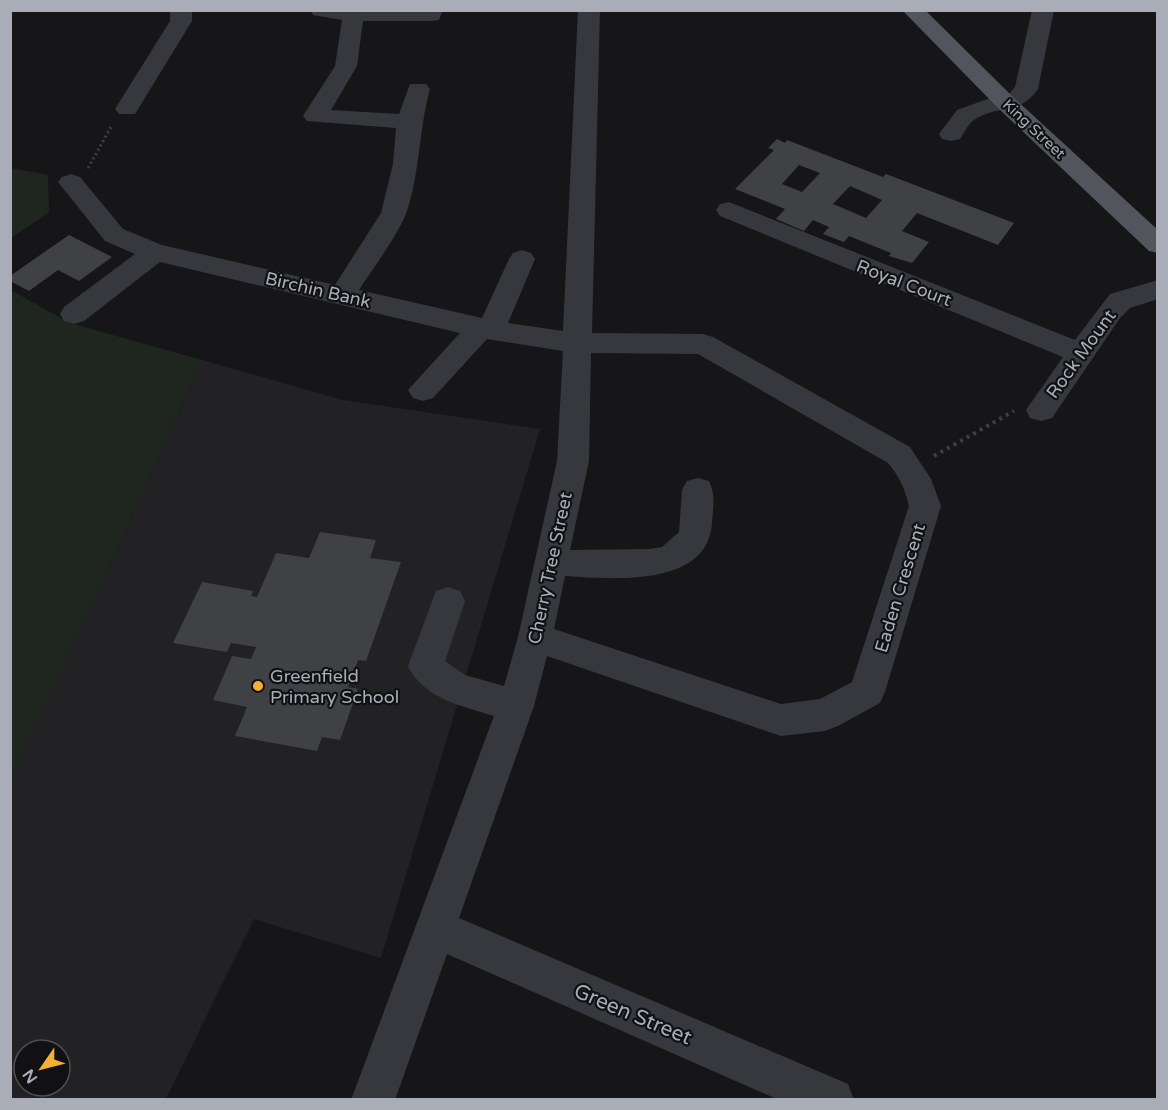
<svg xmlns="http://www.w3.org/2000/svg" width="1168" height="1110" viewBox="0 0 1168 1110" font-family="'Varela Round',sans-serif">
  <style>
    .built { fill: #222225; fill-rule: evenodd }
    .green { fill: #1e261f }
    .building { fill: #404145; fill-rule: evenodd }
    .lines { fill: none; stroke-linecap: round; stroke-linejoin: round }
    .path-far1 { stroke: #3d3f44; stroke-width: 3; stroke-dasharray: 2 3; stroke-linecap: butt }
    .path { stroke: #3d3f44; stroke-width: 4; stroke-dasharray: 3 4.5; stroke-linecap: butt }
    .minor { fill: #37383d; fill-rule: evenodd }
    .major { fill: #53555c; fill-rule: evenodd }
    .poi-dot { fill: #f2b134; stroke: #111113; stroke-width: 2 }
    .labels { text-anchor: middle; stroke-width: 4.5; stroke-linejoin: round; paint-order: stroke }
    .far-street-label { font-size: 15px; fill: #a8adb8; stroke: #111113 }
    .street-label { font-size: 18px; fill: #a8adb8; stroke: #111113 }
    .poi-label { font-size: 18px; fill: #a8adb8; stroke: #111113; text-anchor: start }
    .near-street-label { font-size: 21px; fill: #a8adb8; stroke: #111113 }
  </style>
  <rect width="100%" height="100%" fill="#161618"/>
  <!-- built -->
  <path class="built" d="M202 360 343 400 540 429 381 958 254 919 166 1099H11L10 777 97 595ZM24 1050H60V1086H24Z"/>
  <!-- green -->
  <path class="green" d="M11 168 48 175 49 212 11 238Z
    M11 290 70 323 202 360 97 595 11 777Z"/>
  <!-- building -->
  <path class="building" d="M777 139 785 143 787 140 883 177 886 174 1014 223 998 245 917 213 902 231 929 242 912 263 889 256 891 253 849 236 844 242 823 234 829 227 813 220 804 231 776 219 785 209 735 189 774 150 768 148ZM799 165 820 173 802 192 782 184ZM850 186 882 200 866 218 833 204Z
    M69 235 112 257 79 281 58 270 29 291 10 281V276Z
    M320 532 376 540 370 558 401 562 366 661 358 660 348 687 358 689 340 740 322 737 317 751 235 736 247 707 213 700 232 656 251 659 256 647 231 643 227 652 173 643 202 582 253 591 251 596 257 597 276 553 309 558Z"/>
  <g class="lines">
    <!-- path-far1 -->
    <path class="path-far1" d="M88 168 112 125"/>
    <!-- path -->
    <path class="path" d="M934 456 1014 411"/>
    <!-- minor -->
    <path class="minor" d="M170 10H192V21L135 114H119L115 109 170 21Z
      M311 10H443L439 20 431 21H363L357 66 331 110 399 114 410 84H426L430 89C419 129 420 172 407 211 400 232 372 270 359 290L482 318 509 259 513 253 522 250 531 253 535 259 508 323 563 331 578 10H600L592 333 703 334 713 337 910 447 931 479 941 506 885 692 880 703 838 726 825 731 781 736 547 656 534 706 459 918 848 1084 854 1100H779L447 954 395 1100H351L494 716C462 706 424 699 408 666L436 591 448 587 460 591 465 601 445 661 465 675 504 686 518 637 557 461 563 351 487 339 433 398 423 401 413 398 408 390 460 333 160 262 84 321 74 324 64 321 60 314 64 307 135 254 105 241 58 182 62 177 71 174 80 177 123 229 162 245 335 285 381 213 393 164 396 128 307 121 303 116 335 66 342 20 313 15ZM591 353 698 354 888 463C899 476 905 489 909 506L852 682 820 699 781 704 554 629 565 576C612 579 709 588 712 522 713 508 716 494 709 481L698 478 687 481 682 490 679 532 662 547 650 549 570 550 589 461Z
      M1032 10H1054L1038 89C1019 116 998 104 974 120 968 124 964 133 960 139L951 141 942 139 939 134 957 110 996 96 1008 95 1015 87Z
      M729 202 1075 340 1110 294 1158 280V299L1130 308 1120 318 1052 418 1041 421 1030 418 1026 410 1063 357 720 216 716 210 720 204Z"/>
    <!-- major -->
    <path class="major" d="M902 10H925L1014 98 1158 230V253L1149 251 998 108Z"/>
  </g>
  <!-- markers -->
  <circle class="poi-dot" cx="258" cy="686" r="6"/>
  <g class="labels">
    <!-- far-street labels -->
    <g class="far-street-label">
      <text transform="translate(1034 129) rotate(43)" y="5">King Street</text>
    </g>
    <!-- street labels -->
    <g class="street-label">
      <text transform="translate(904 283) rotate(21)" y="6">Royal Court</text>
      <text transform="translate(318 290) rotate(13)" y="6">Birchin Bank</text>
      <text transform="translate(1081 354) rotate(-54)" y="6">Rock Mount</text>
      <text transform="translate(550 568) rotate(-78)" y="6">Cherry Tree Street</text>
      <text transform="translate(900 588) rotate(-73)" y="6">Eaden Crescent</text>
    </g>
    <!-- poi labels -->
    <g class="poi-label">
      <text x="270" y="682">Greenfield<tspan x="270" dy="21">Primary School</tspan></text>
    </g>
    <!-- near-street labels -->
    <g class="near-street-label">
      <text transform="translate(633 1014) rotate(23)" y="7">Green Street</text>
    </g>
  </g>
  <!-- border -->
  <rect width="1168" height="1110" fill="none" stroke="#a8adb8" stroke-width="24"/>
  <!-- north arrow -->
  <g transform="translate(42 1068) rotate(235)"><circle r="28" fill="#111113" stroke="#4d4f55" stroke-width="1.5"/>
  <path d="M0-4.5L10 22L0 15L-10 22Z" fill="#f2b134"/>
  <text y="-9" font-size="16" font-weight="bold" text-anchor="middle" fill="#a8adb8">N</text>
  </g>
</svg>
